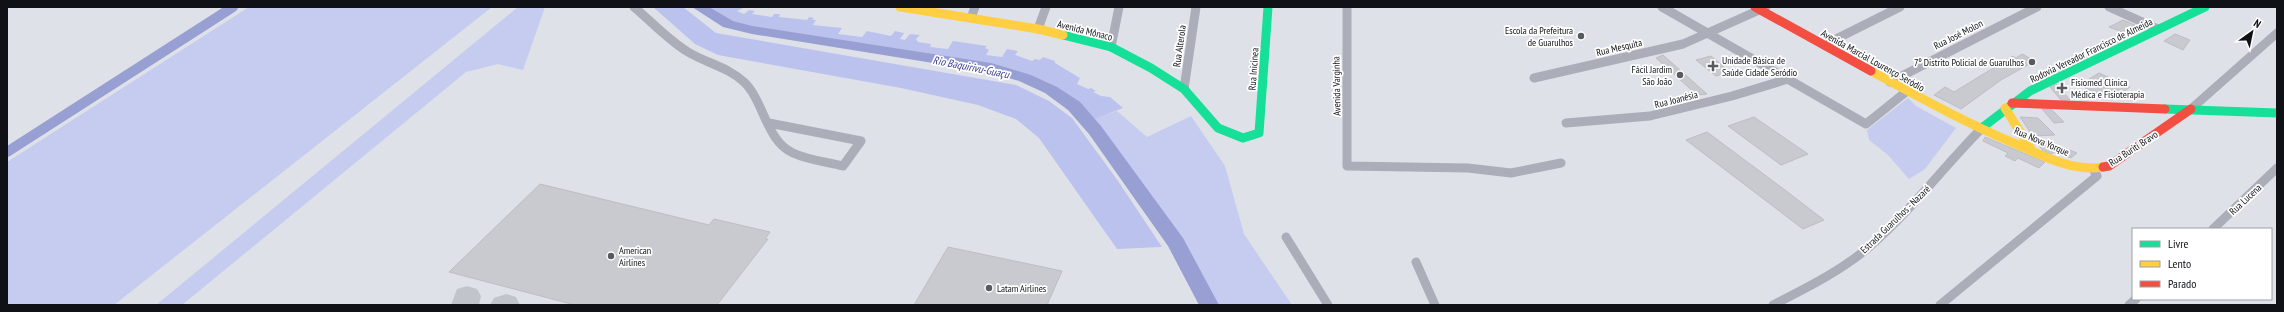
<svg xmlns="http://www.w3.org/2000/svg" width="2284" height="312" viewBox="0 0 2284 312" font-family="'PT Sans Narrow',sans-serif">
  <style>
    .green { fill: #c6ccef }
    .forest { fill: #bcc2ee }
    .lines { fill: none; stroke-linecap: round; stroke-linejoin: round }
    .canal { stroke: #989fd3; stroke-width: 10 }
    .river { fill: #989fd3; fill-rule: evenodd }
    .taxiway { fill: #c2c4cc; fill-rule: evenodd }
    .building { fill: #c8cad0; stroke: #bdbec4 }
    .street { stroke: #abadb8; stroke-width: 9 }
    .fast { stroke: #16e098; stroke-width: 9 }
    .slow { stroke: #ffcf43; stroke-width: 9 }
    .jam { stroke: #f24e42; stroke-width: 9 }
    .poi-dot { fill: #585a60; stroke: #fff; stroke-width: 1.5 }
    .labels { text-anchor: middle; stroke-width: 3.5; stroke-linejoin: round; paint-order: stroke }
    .street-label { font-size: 10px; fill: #101116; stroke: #fff }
    .poi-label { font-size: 10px; fill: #101116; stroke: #fff; text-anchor: start }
    .water-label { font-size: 11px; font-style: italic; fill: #393a8f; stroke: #fff }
  </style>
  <rect width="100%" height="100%" fill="#dfe1e8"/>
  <!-- green -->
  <path class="green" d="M249 7H492L114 305H7V162Z
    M518 7H545L523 70 498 64 466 72 182 305H156Z
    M1908 98 1916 106 1956 128 1925 169 1909 179 1888 155 1869 140 1867 130Z
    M1117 111 1147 137 1191 116 1225 166 1244 234 1292 305H1216L1156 217 1087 121Z"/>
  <!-- forest -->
  <path class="forest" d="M653 7H683L716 33 1016 85 1049 101 1072 118 1118 181 1162 247 1117 249 1039 138 1016 119 978 105 901 88 718 55 695 44Z
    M703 7H745L737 11 744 14 749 10 755 11 752 14 772 17 774 14H780L779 17 807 20 809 17 814 18 812 20H816L813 25 842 28 838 34 862 37 867 31 891 36 895 31 904 33 900 39 905 40 910 34 920 35 916 39 918 42 931 44 930 47 948 49 953 41 987 46 985 48 989 50 986 55 1002 57 1007 49 1018 51 1015 55 1032 61 1035 59 1040 60 1043 57 1055 61V63L1080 78 1077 84 1088 89 1091 88 1096 91 1093 92 1101 96 1110 97 1123 108 1092 120 1076 101 1053 87 993 66 758 29 715 15Z"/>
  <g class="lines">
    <!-- canal -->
    <path class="canal" d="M7 152 233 7"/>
    <!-- river -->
    <path class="river" d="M692 7H709L733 21 752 26 991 63 1031 75 1057 87 1080 102 1101 126 1183 238 1219 305H1199L1168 246 1089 134 1068 110 1045 93 1019 81 989 72 752 34 723 27Z"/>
    <!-- taxiway -->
    <path class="taxiway" d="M467 286 477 289 481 296 479 305H451L457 289Z
      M506 294 516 297 520 305H490L494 298Z"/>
  </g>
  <!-- building -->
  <path class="building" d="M2123 20 2135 25 2122 32 2109 27Z
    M2175 34 2190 40 2183 50 2164 41Z
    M2022 54 2035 61 2001 80 1961 109 1934 95 1945 87 1954 92 2013 56 2016 58Z
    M1663 55 1707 94 1697 95 1656 58Z
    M1711 56 1730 72 1716 76 1696 60Z
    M2099 73 2130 87 2112 100 2079 85Z
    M2056 84 2070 100H2061L2050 87Z
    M2042 109 2052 110 2064 122 2054 123Z
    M1754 117 1808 154 1781 165 1728 126Z
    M2020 117 2038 118 2055 135 2034 136 2077 153 2071 158 2054 152 2052 154 2043 151Z
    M1707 132 1781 187 1824 220 1803 229 1686 140Z
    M1985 137 2040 160 2045 162 2039 168 2018 158 2015 161 2005 156 2008 153 1983 141Z
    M540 184 709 225 714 219 770 232 765 239H768L717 305H575L449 272Z
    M948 247 1062 271 1047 305H914Z"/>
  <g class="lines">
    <!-- street -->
    <path class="street" d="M634 7C652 22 668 40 688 52 706 63 728 67 744 82 764 101 766 141 793 153 808 160 827 162 843 166L861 141 769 123
      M1347 7V166L1468 168 1511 173 1561 163
      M1662 7 1866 124 1907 91
      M2109 7 2158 29
      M971 18 975 7
      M1038 29 1046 7
      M1824 45 1900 7
      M1111 47 1119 7
      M1534 78 1683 44 1766 7
      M1890 82 2037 7
      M1184 89 1196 7
      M2191 109 2277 33
      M1566 123 1650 116 1732 96 1788 79
      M2213 229 2277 168
      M1286 237 1328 305
      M1416 262 1435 305
      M1773 305C1806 288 1841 271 1869 247 1911 211 1944 166 1983 127
      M1940 305 2097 176 2093 169
      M2129 305 2136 299"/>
    <!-- fast -->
    <path class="fast" d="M1063 35 1111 47 1151 68 1184 89 1218 128 1243 138 1259 133 1268 7
      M2165 109 2277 113
      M1983 127 2030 91 2205 7"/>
    <!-- slow -->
    <path class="slow" d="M900 7 1038 29 1063 35
      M1871 71C1919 97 1966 123 2016 144 2043 156 2073 172 2103 167
      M2005 108 2031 149"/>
    <!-- jam -->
    <path class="jam" d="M1755 7 1871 71
      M2012 103 2165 109
      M2103 167 2109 166 2191 109"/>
  </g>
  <!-- markers -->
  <g class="poi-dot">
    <circle cx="1581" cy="36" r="4"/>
    <circle cx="2032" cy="62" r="4"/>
    <path d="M1711 60h4v4h4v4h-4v4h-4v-4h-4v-4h4z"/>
    <circle cx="1680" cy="75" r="4"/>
    <path d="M2060 82h4v4h4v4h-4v4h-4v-4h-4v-4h4z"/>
    <circle cx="611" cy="256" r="4"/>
    <circle cx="989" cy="288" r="4"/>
  </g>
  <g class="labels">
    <!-- street labels -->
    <g class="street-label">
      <text transform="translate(1085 30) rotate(14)" y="4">Avenida Mônaco</text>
      <text transform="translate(1958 34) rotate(-27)" y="4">Rua José Molon</text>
      <text transform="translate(1179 46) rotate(-82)" y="4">Rua Alterola</text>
      <text transform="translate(1619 47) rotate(-13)" y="4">Rua Mesquita</text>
      <text transform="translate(2091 50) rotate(-26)" y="4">Rodovia Vereador Francisco de Almeida</text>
      <text transform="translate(1873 60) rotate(29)" y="4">Avenida Marcial Lourenço Seródio</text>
      <text transform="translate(1253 69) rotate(-86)" y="4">Rua Inicinea</text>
      <text transform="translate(1336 86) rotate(-91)" y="4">Avenida Varginha</text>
      <text transform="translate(1676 99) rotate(-14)" y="4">Rua Joanésia</text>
      <text transform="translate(2042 141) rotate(23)" y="4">Rua Nova Yorque</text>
      <text transform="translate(2133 148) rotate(-33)" y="4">Rua Buriti Bravo</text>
      <text transform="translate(2245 199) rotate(-43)" y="4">Rua Lucena</text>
      <text transform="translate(1895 219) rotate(-44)" y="4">Estrada Guarulhos - Nazaré</text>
    </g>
    <!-- poi labels -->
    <g class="poi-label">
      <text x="1573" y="34" text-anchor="end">Escola da Prefeitura<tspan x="1573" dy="12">de Guarulhos</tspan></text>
      <text x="1722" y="64">Unidade Básica de<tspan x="1722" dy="12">Saúde Cidade Seródio</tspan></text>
      <text x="2024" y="66" text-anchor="end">7º Distrito Policial de Guarulhos</text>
      <text x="1672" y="73" text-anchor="end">Fácil Jardim<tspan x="1672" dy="12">São João</tspan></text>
      <text x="2071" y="86">Fisiomed Clínica<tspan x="2071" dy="12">Médica e Fisioterapia</tspan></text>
      <text x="619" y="254">American<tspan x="619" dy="12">Airlines</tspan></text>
      <text x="997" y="292">Latam Airlines</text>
    </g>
    <!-- water labels -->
    <g class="water-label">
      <text transform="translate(971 67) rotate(11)" y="4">Rio Baquirivu-Guaçu</text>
    </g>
  </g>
  <!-- border -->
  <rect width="2284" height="312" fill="none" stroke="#101116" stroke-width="16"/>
  <!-- legend -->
  <rect x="2132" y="228" width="140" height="72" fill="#ffffff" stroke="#9fa0a2"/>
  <rect x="2140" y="241" width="20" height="6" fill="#16e098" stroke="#9fa0a2"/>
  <text x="2168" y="248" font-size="12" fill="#101116">Livre</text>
  <rect x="2140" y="261" width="20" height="6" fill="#ffcf43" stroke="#9fa0a2"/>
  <text x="2168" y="268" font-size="12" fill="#101116">Lento</text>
  <rect x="2140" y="281" width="20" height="6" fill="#f24e42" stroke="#9fa0a2"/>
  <text x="2168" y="288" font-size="12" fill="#101116">Parado</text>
  <!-- north arrow -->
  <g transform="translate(2252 32) rotate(33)" stroke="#ffffff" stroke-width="3" paint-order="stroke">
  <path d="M0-3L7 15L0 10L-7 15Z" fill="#101116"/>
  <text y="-6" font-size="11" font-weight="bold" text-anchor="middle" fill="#101116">N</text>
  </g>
</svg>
